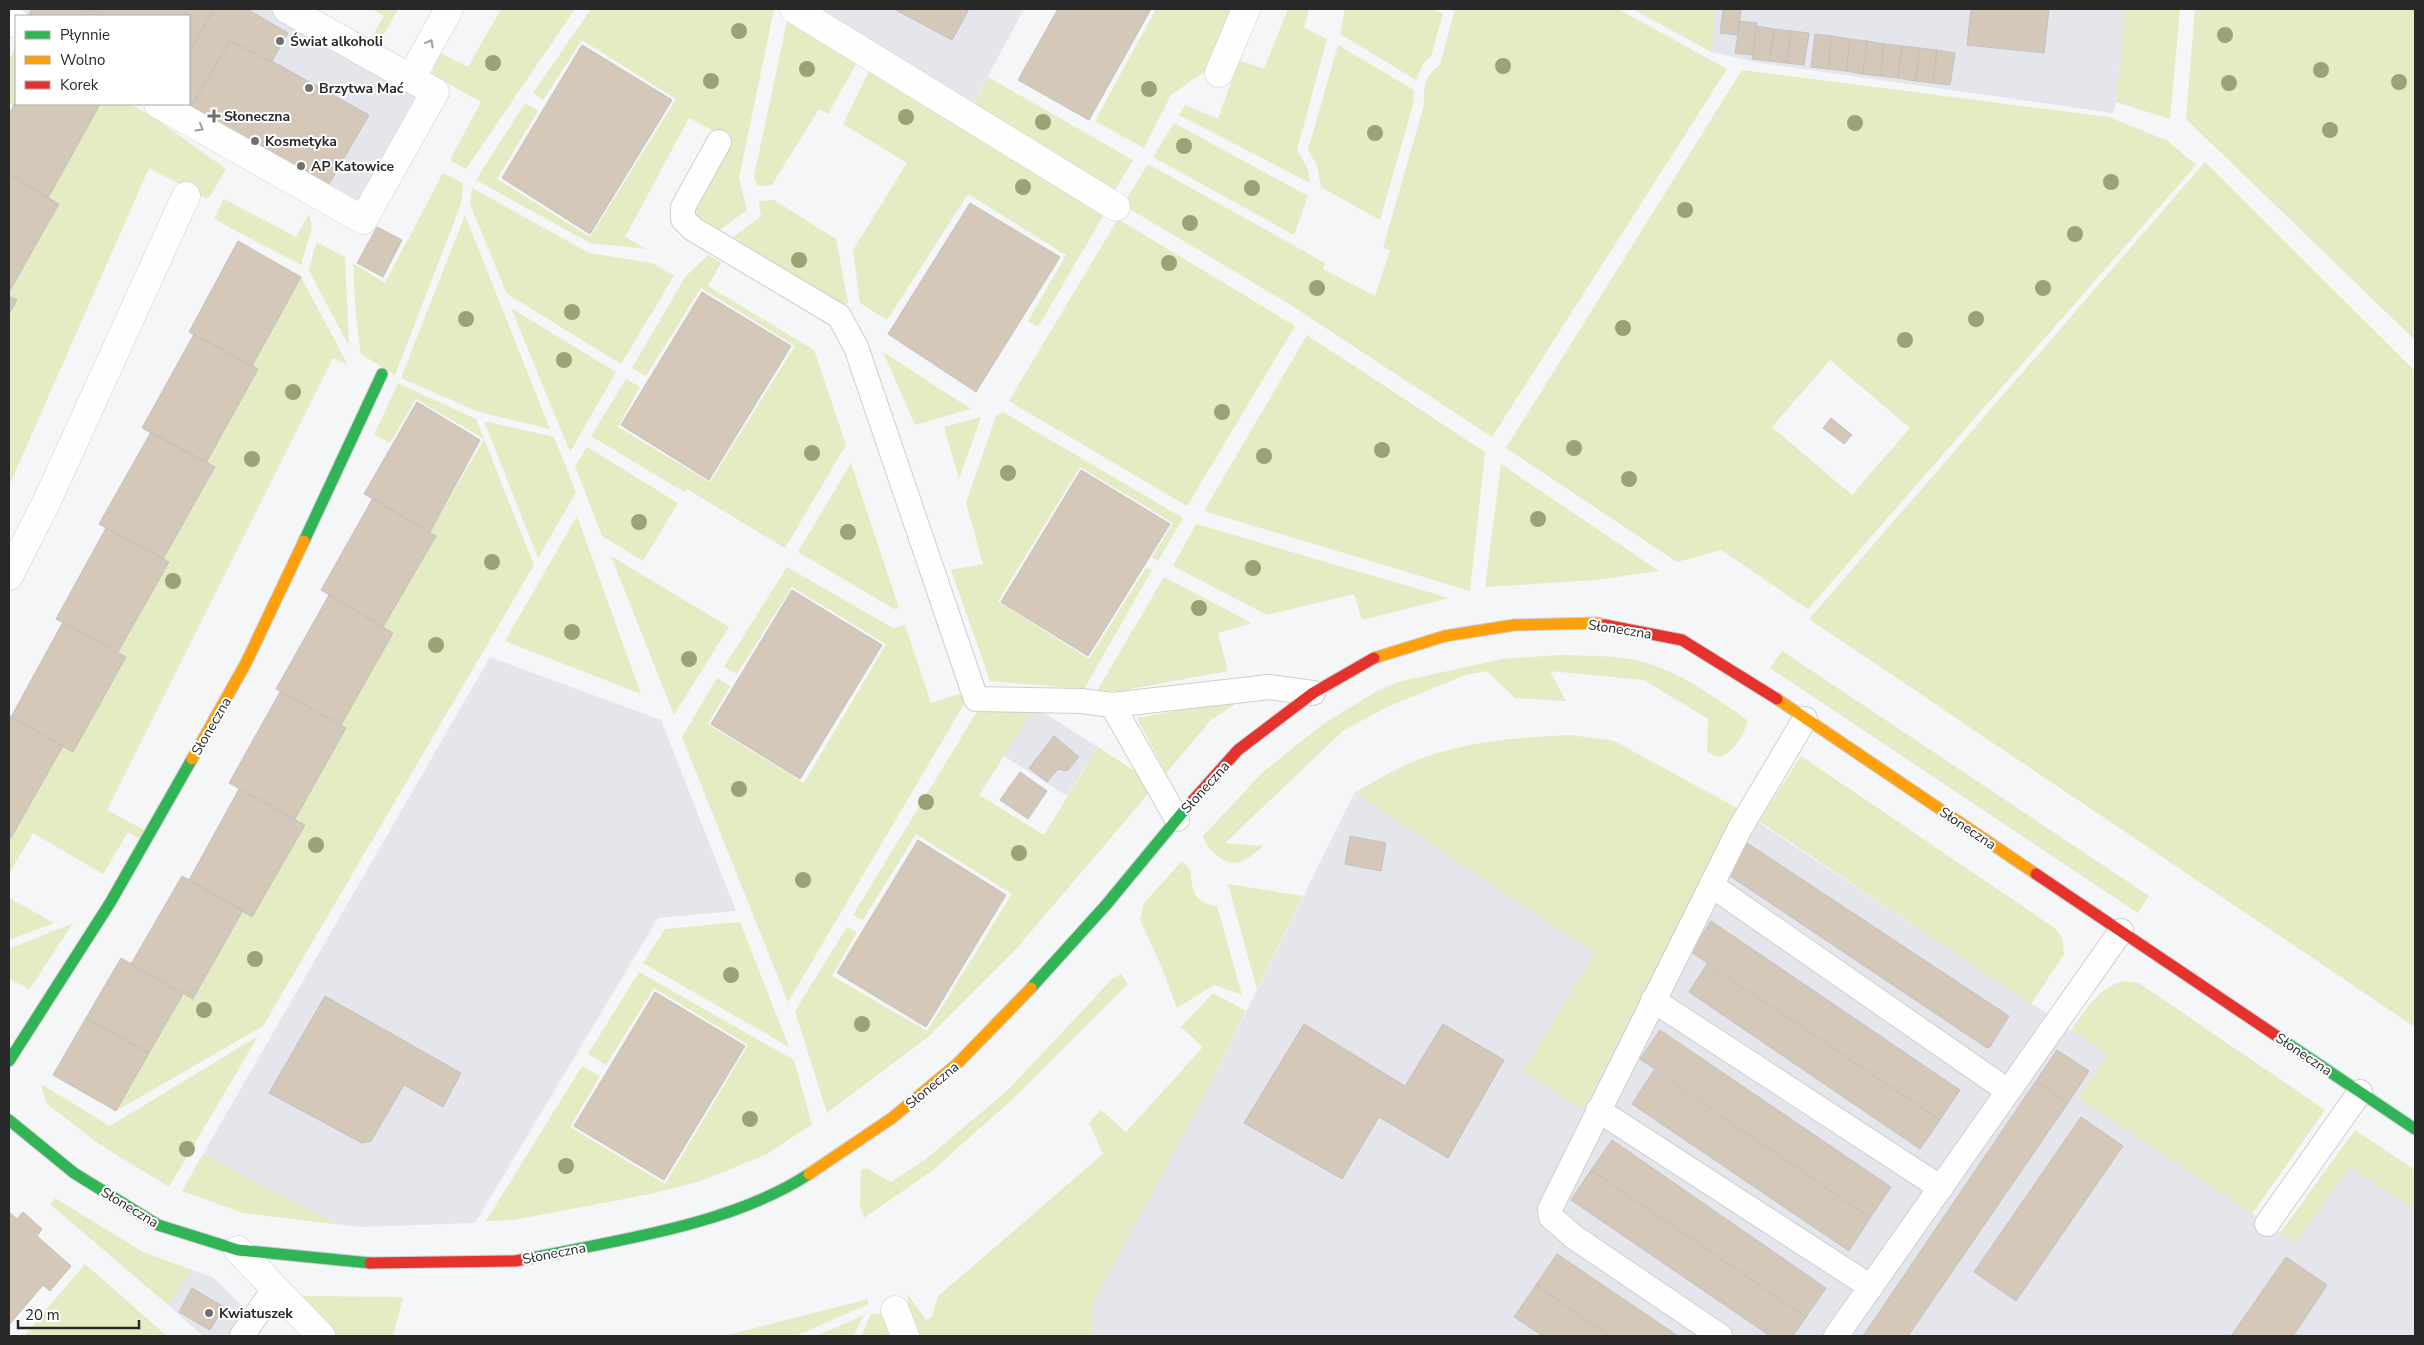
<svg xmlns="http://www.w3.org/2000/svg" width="2424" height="1345" viewBox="0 0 2424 1345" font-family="'Nunito Sans',sans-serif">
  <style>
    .built { fill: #e5e6ec }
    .green { fill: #e5ebc2; fill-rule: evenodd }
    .building { fill: #d5c8b9; stroke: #c1c1c1 }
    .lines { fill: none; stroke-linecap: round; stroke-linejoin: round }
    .lane-casing { stroke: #cececf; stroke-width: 26 }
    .street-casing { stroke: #cececf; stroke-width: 29 }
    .fast-casing { stroke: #cececf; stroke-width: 13 }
    .slow-casing { stroke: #cececf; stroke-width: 13 }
    .jam-casing { stroke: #cececf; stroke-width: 13 }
    .lane { stroke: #fefefe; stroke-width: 24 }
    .street { stroke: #fefefe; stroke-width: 28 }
    .fast { stroke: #30b455; stroke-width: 11 }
    .slow { stroke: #ff9f0a; stroke-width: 11 }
    .jam { stroke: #e5322d; stroke-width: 11 }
    .tree { fill: #9ca176 }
    .oneway { stroke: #9e9e9e }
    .poi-dot { fill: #707071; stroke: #fff; stroke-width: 2 }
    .labels { text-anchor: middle; stroke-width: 4; stroke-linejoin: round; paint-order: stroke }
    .poi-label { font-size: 14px; font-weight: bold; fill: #282829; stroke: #fff; text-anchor: start }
    .street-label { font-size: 14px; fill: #282829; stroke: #fff }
  </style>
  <rect width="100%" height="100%" fill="#f5f6f7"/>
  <!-- built -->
  <path class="built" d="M25 9H273L426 94 362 212 168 104H189V16H24Z
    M816 9H1024L972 106Z
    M1716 9H2126L2116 102 2113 113 1760 63 1711 52Z
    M490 657 661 720 736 911 658 918 475 1223 361 1227 343 1225 322 1217 203 1154Z
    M1035 707 1098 747 1067 796 1004 756Z
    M1355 792 1595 954 1523 1071 1583 1109 1737 808 2108 1054 2078 1098 2296 1243 2350 1167 2415 1209V1336H1092L1093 1303 1203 1099Z
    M191 1270 213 1277 250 1314 236 1336H203L168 1305Z"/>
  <!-- green -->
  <path class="green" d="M372 9H398L377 47 369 42 384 16Z
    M501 9H575L466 169 450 160 481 102 431 74 441 53 468 67Z
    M591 9H774L739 178 747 210 714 234 691 215 729 139 689 118 625 237 647 249 590 243 476 180 525 103 538 111 497 179 590 237 676 99 582 40 543 100 533 93Z
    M1156 9H1237L1211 67 1171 95 1144 148 1095 121Z
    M1288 9H1309L1304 28 1327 39 1297 150 1308 169 1310 183 1179 115 1185 105 1218 119 1239 60 1264 69Z
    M1345 9H1433L1443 14 1431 56 1424 62 1416 80 1340 34Z
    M1455 9H1618L1727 69 1492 437 1289 304 1123 205 1148 164 1325 263 1323 269 1375 296 1390 250 1383 248 1424 105C1424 87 1424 76 1440 65Z
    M1633 9H1716L1711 52Z
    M2126 9H2180L2170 119 2116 102Z
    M2195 9 2415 10V340L2186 119Z
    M788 17 859 59 828 114 819 109 771 186H757L754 176Z
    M1338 45 1414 90 1413 105 1380 220 1321 187 1317 166 1308 150Z
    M16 46V100L13 106 9 103V60Z
    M871 67 1106 211 1038 327 1028 321 1066 255 968 194 887 320 860 303 853 250 907 163 843 124Z
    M1742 70 2109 117 2168 141 2196 165 1808 609 1721 550 1677 562 1506 448ZM1830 360 1910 428 1852 495 1772 427Z
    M988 77 1133 160 1113 193 972 107Z
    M95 104H130L155 118 226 169 208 199 149 168 9 486V314L17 300 9 296V292L59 204 48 198 99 106Z
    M1174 123 1308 196 1294 235 1153 157Z
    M2205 162 2415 371V1027L1809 619Z
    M443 173 463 183 461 204 395 375 361 354 356 317 353 263 385 283Z
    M472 188 589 253 652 263 674 276 621 364 507 294 470 204Z
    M224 199 296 237 309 214 312 227 301 265 214 219Z
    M774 200 836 239 848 303 838 308 729 240 761 216 759 201Z
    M465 215 550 429 479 412 401 378Z
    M1118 219 1295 326 1187 506 1009 401Z
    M316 242 345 257 349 346 309 271Z
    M708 255 721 263 708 286 814 350 846 445 785 548 687 489 684 492 591 436 626 379 640 387 618 427 710 482 795 346 701 288 646 376 632 368 685 277Z
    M301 277 348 365 333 358 107 810 146 831 141 840 128 832 103 874 33 833 9 874V836L12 838 63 746 73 751 126 657 118 652 169 563 163 559 215 468 206 463 252 366Z
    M511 308 616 372 570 452Z
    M1307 335 1485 452 1470 591 1204 511Z
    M883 352 971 409 915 425Z
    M398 383 476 419 534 565 263 1026 116 1111 183 994 194 999 243 910 304 825 295 819 346 728 341 725 392 633 383 627 436 536 430 532 484 439 416 399 390 443 374 435Z
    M1003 412 1183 518 1158 561 1152 557 1173 523 1080 467 998 601 1089 659 1146 568 1152 570 1084 689 990 681 951 570 983 564 966 503 996 416Z
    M981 417 959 479 944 427Z
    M484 421 554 437 576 492 538 558Z
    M587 447 678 503 643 561 602 536 575 466Z
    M851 463 899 608 894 609 798 552Z
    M1501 464 1659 571 1595 580 1485 587Z
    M577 516 641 694 505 641Z
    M1196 524 1449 598 1362 620 1354 594 1267 615 1173 566Z
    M611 556 729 627 674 715Z
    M787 567 893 628 905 625 931 703 959 694 967 699 788 1002 682 737 717 678 730 686 708 724 804 783 886 644 792 587 737 674 724 667Z
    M1164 577 1252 623 1218 633 1228 671 1119 691H1097Z
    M1782 651 2149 896 2138 913 1770 668Z
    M1559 655C1584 656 1611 655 1636 660 1678 670 1713 696 1747 720 1747 731 1733 753 1722 756 1716 758 1712 755 1707 752L1708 719 1644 680 1550 671 1566 701 1515 698 1487 671 1465 675 1387 707 1344 730 1225 843 1263 846C1256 852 1249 859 1240 862 1224 866 1207 850 1203 836L1263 772 1323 724 1377 691 1398 682 1502 659Z
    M1243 699 1211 720 1166 773 1137 718Z
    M981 705 1035 707 979 795 1044 835 1098 747 1144 777 1153 788 1017 948 928 1037 827 1113 795 1011 847 927 857 932 832 976 927 1031 1012 894 916 834 863 920 853 915Z
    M1570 735 1614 741 1737 808 1583 1110 1523 1071 1595 954 1355 792C1374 782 1393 770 1412 762 1463 741 1516 738 1570 735Z
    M1801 756 2056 929 2062 938 2064 954 2031 1004 1759 821Z
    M1182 861 1191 871C1191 892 1195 903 1217 906L1242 995 1214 985 1177 1008 1160 963 1140 920 1144 903Z
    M1228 884 1303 896 1257 989Z
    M9 898 54 923 9 940Z
    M740 922 789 1047 643 963 665 929Z
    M73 923 29 990 9 978V949Z
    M639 972 794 1060 812 1124 767 1154 701 1181 650 1194 513 1220 486 1221 582 1066 600 1076 570 1127 665 1184 748 1045 654 988 606 1065 588 1054Z
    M1121 974 1128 984 1017 1095 933 1170 864 1218 860 1206 861 1171 866 1168 891 1182 925 1160 1010 1088 1112 979Z
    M2124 981 2139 983 2325 1110 2252 1214 2078 1098 2108 1054 2071 1030C2087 1009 2097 988 2124 981Z
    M1213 993 1246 1011 1203 1099 1093 1303 1092 1336H912L906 1321 908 1295 926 1320 932 1317 938 1296 1103 1154 1089 1123 1101 1110 1126 1132 1203 1047 1181 1027Z
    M258 1036 169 1187 99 1144 46 1103 41 1084 110 1126Z
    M2355 1130 2415 1170V1210L2350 1167 2296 1243 2280 1233Z
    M203 1154 322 1217 343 1225 243 1213 182 1191Z
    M55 1198 143 1252 192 1270 168 1305 50 1204Z
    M85 1264 167 1336H24Z
    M300 1296 403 1297 393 1336H334Z
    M868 1299V1304L796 1336H724Z
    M892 1313 901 1336H861L871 1314Z
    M864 1315 853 1336H816Z"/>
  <!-- building -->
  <path class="building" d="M32 9H214L189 53V16H103L91 9 86 16H32L29 14Z
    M91 9 103 16H86Z
    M214 9H247L288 33 272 61 267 60 230 41 191 107 185 104H189V53Z
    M894 9H969L952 40Z
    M1058 9H1151L1089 120 1018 80Z
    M1723 9H1741L1738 35 1720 33Z
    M1971 9H2049L2044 53 1967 45Z
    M1740 21 1757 23 1752 55 1735 53Z
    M1757 26 1774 29 1770 61 1752 59Z
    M1774 29 1791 31 1787 63 1770 61Z
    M1791 31 1809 33 1804 65 1787 63Z
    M1815 34 1832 36 1828 69 1811 67Z
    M1832 36 1850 39 1846 71 1828 69Z
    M1850 39 1867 41 1863 74 1846 71Z
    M230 41 267 60 272 61 369 115 328 186 191 107Z
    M1867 41 1884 44 1880 76 1863 74Z
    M1884 44 1902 46 1898 78 1880 76Z
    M582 45 672 100 590 234 502 178Z
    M1902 46 1920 48 1915 81 1898 78Z
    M1920 48 1937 50 1933 83 1915 81Z
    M1937 50 1955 53 1950 85 1933 83Z
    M16 101V104H95L99 106 48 198 9 174V114Z
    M9 174 59 204 9 292Z
    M970 203 1060 257 976 392 888 334Z
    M377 227 402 240 383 277 357 263Z
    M238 241 301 277 252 366 189 332Z
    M702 292 791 346 709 480 621 425Z
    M9 296 17 300 9 314Z
    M194 334 258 369 206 463 142 428Z
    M417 402 480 440 430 532 364 494Z
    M1831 418 1852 435 1844 444 1823 428Z
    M151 432 215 467 163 559 99 524Z
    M1081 470 1170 524 1088 656 1001 602Z
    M373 498 436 536 383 627 321 590Z
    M106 528 169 562 118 652 56 619Z
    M792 590 882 645 800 779 711 724Z
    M329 595 393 633 341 725 276 689Z
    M63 622 126 657 73 752 11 717Z
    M280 692 346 728 295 819 229 783Z
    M9 716 63 746 11 838 9 836Z
    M1054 736 1079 757 1067 771 1058 769 1047 782 1029 768Z
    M1020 772 1047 791 1028 819 1000 800Z
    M239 789 305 825 252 917 189 880Z
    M1350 836 1386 843 1381 871 1345 864Z
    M918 840 1006 895 926 1027 837 973Z
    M1744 841 2009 1016 1990 1047 1987 1048 1724 872Z
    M182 876 243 910 193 999 131 964Z
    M1711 921 1960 1090 1940 1120 1691 952Z
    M121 958 183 994 149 1053 86 1018Z
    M1707 964 1940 1120 1920 1149 1689 992Z
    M655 992 745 1046 664 1180 574 1126Z
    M325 996 461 1073 443 1107 404 1085 371 1141 362 1143 269 1093Z
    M86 1018 149 1053 116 1111 53 1075Z
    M1304 1024 1405 1086 1443 1024 1504 1060 1448 1158 1379 1117 1342 1179 1244 1123Z
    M1660 1030 1891 1187 1870 1218 1640 1059Z
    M2057 1050 2089 1071 2068 1103 2036 1081Z
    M1654 1070 1870 1218 1849 1251 1632 1104Z
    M2036 1081 2068 1103 1908 1336H1863Z
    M2081 1117 2123 1146 2016 1301 1974 1272Z
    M1612 1140 1826 1288 1806 1317 1591 1170Z
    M1591 1170 1806 1317 1793 1336H1770L1571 1200Z
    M9 1212 17 1219 23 1212 42 1229 37 1236 71 1266 50 1291 43 1285 9 1325Z
    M1557 1254 1678 1336H1609L1536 1285Z
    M2286 1257 2327 1285 2293 1336H2231Z
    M1536 1285 1609 1336H1543L1514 1317Z
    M192 1288 224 1307 210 1330 179 1312Z"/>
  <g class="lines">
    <defs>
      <path id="lane" d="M719 142 683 207V219L693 229 839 316 856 347 976 699 1081 701 1112 705 1269 687 1313 693
        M1112 705 1177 819
        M1711 885 2008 1091
        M1653 1000 1941 1188
        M1598 1110 1871 1287
        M2267 1224 2360 1092
        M242 1336 274 1289
        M1720 1336 1574 1237 1551 1217 1550 1209 1740 828 1805 719
        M1836 1336 2121 931"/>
      <path id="street" d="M794 9 1116 207
        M9 19 16 23
        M1219 73 1246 9
        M411 78 449 9
        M158 104 363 220 435 92 287 9
        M9 576 46 503 186 196
        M238 1250 321 1336
        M895 1310 905 1336"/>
      <path id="fast" d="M304 541 382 374
        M1031 988 1106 905 1187 807
        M2284 1041 2415 1129
        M9 1061 110 903 192 759
        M9 1120 74 1173 158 1225 238 1250 370 1263
        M531 1258C620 1240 733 1224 809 1174"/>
      <path id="slow" d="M1374 658 1445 636 1514 625 1597 623 1605 625
        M1777 699 2036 874
        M192 759 246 663 304 541
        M809 1174 892 1118 957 1064 1031 988"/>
      <path id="jam" d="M1605 625 1682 640 1777 699
        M1187 807 1238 750 1313 693 1374 658
        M2036 874 2284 1041
        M370 1263 515 1261 531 1258"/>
    </defs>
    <!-- lane casing -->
    <use href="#lane" class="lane-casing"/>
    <!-- street casing -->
    <use href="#street" class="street-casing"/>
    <!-- fast casing -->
    <use href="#fast" class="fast-casing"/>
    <!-- slow casing -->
    <use href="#slow" class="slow-casing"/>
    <!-- jam casing -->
    <use href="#jam" class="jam-casing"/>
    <!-- lane -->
    <use href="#lane" class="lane"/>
    <!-- street -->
    <use href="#street" class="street"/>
    <!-- fast -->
    <use href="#fast" class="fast"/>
    <!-- slow -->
    <use href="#slow" class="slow"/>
    <!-- jam -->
    <use href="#jam" class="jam"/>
  </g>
  <!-- trees -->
  <g class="tree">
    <circle cx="739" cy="31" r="8"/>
    <circle cx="2225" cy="35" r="8"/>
    <circle cx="493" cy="63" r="8"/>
    <circle cx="1503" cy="66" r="8"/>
    <circle cx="807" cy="69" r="8"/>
    <circle cx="2321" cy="70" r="8"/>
    <circle cx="711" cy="81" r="8"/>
    <circle cx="2399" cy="82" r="8"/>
    <circle cx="2229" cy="83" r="8"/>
    <circle cx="1149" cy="89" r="8"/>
    <circle cx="906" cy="117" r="8"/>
    <circle cx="1043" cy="122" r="8"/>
    <circle cx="1855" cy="123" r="8"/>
    <circle cx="2330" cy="130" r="8"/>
    <circle cx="1375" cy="133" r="8"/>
    <circle cx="1184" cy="146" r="8"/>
    <circle cx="2111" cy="182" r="8"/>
    <circle cx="1023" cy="187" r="8"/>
    <circle cx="1252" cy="188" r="8"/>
    <circle cx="1685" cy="210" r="8"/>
    <circle cx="1190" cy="223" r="8"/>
    <circle cx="2075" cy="234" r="8"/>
    <circle cx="799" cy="260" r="8"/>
    <circle cx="1169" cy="263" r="8"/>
    <circle cx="1317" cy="288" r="8"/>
    <circle cx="2043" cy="288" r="8"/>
    <circle cx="572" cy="312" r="8"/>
    <circle cx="466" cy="319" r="8"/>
    <circle cx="1976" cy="319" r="8"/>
    <circle cx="1623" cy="328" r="8"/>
    <circle cx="1905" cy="340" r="8"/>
    <circle cx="564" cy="360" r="8"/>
    <circle cx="293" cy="392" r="8"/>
    <circle cx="1222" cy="412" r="8"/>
    <circle cx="1574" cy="448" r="8"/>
    <circle cx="1382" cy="450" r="8"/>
    <circle cx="812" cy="453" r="8"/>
    <circle cx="1264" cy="456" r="8"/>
    <circle cx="252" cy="459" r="8"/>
    <circle cx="1008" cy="473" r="8"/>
    <circle cx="1629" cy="479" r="8"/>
    <circle cx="1538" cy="519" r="8"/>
    <circle cx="639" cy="522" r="8"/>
    <circle cx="848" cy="532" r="8"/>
    <circle cx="492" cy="562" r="8"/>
    <circle cx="1253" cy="568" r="8"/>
    <circle cx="173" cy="581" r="8"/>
    <circle cx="1199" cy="608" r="8"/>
    <circle cx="572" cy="632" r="8"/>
    <circle cx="436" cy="645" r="8"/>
    <circle cx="689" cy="659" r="8"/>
    <circle cx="739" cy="789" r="8"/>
    <circle cx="926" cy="802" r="8"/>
    <circle cx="316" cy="845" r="8"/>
    <circle cx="1019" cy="853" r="8"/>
    <circle cx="803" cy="880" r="8"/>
    <circle cx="255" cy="959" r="8"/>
    <circle cx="731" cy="975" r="8"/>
    <circle cx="204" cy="1010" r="8"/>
    <circle cx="862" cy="1024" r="8"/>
    <circle cx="750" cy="1119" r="8"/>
    <circle cx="187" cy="1149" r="8"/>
    <circle cx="566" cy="1166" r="8"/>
  </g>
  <!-- one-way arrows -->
  <defs><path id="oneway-chevron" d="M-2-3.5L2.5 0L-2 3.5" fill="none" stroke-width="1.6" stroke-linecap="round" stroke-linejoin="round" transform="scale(1.25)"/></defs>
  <g class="oneway">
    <use href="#oneway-chevron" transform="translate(430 43) rotate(-61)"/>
    <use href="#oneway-chevron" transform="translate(200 128) rotate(30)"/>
  </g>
  <!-- markers -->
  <g class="poi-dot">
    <circle cx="280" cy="41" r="5"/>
    <circle cx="309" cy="88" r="5"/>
    <path d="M211.5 108.5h5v5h5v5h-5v5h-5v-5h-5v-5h5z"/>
    <circle cx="255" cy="141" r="5"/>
    <circle cx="301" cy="166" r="5"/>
    <circle cx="209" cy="1313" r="5"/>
  </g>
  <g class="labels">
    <!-- poi labels -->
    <g class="poi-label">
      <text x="290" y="46">Świat alkoholi</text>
      <text x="319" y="93">Brzytwa Mać</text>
      <text x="224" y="121">Słoneczna</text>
      <text x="265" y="146">Kosmetyka</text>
      <text x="311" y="171">AP Katowice</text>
      <text x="219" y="1318">Kwiatuszek</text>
    </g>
    <!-- street labels -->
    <g class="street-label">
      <text transform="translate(1620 629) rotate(9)" y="5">Słoneczna</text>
      <text transform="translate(211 726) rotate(-60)" y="5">Słoneczna</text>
      <text transform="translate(1205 787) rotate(-48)" y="5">Słoneczna</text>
      <text transform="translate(1968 828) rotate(34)" y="5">Słoneczna</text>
      <text transform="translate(2304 1054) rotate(34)" y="5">Słoneczna</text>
      <text transform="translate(932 1085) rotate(-40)" y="5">Słoneczna</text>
      <text transform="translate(130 1207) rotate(31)" y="5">Słoneczna</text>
      <text transform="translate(554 1253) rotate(-11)" y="5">Słoneczna</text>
    </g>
  </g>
  <!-- border -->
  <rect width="2424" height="1345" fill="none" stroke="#282829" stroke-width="20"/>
  <!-- legend -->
  <rect x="15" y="15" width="175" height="90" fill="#ffffff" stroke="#a9a9a9"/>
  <rect x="25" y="31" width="25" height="8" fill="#30b455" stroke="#a9a9a9"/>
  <text x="60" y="40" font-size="15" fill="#282829">Płynnie</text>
  <rect x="25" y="56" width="25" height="8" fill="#ff9f0a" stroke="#a9a9a9"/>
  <text x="60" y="65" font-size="15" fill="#282829">Wolno</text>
  <rect x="25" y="81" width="25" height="8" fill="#e5322d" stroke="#a9a9a9"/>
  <text x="60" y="90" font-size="15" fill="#282829">Korek</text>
  <!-- scale -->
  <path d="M18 1320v8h121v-8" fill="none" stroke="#282829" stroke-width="2.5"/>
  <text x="25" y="1320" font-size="15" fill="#282829" stroke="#ffffff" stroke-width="4" paint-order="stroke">20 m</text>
</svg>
